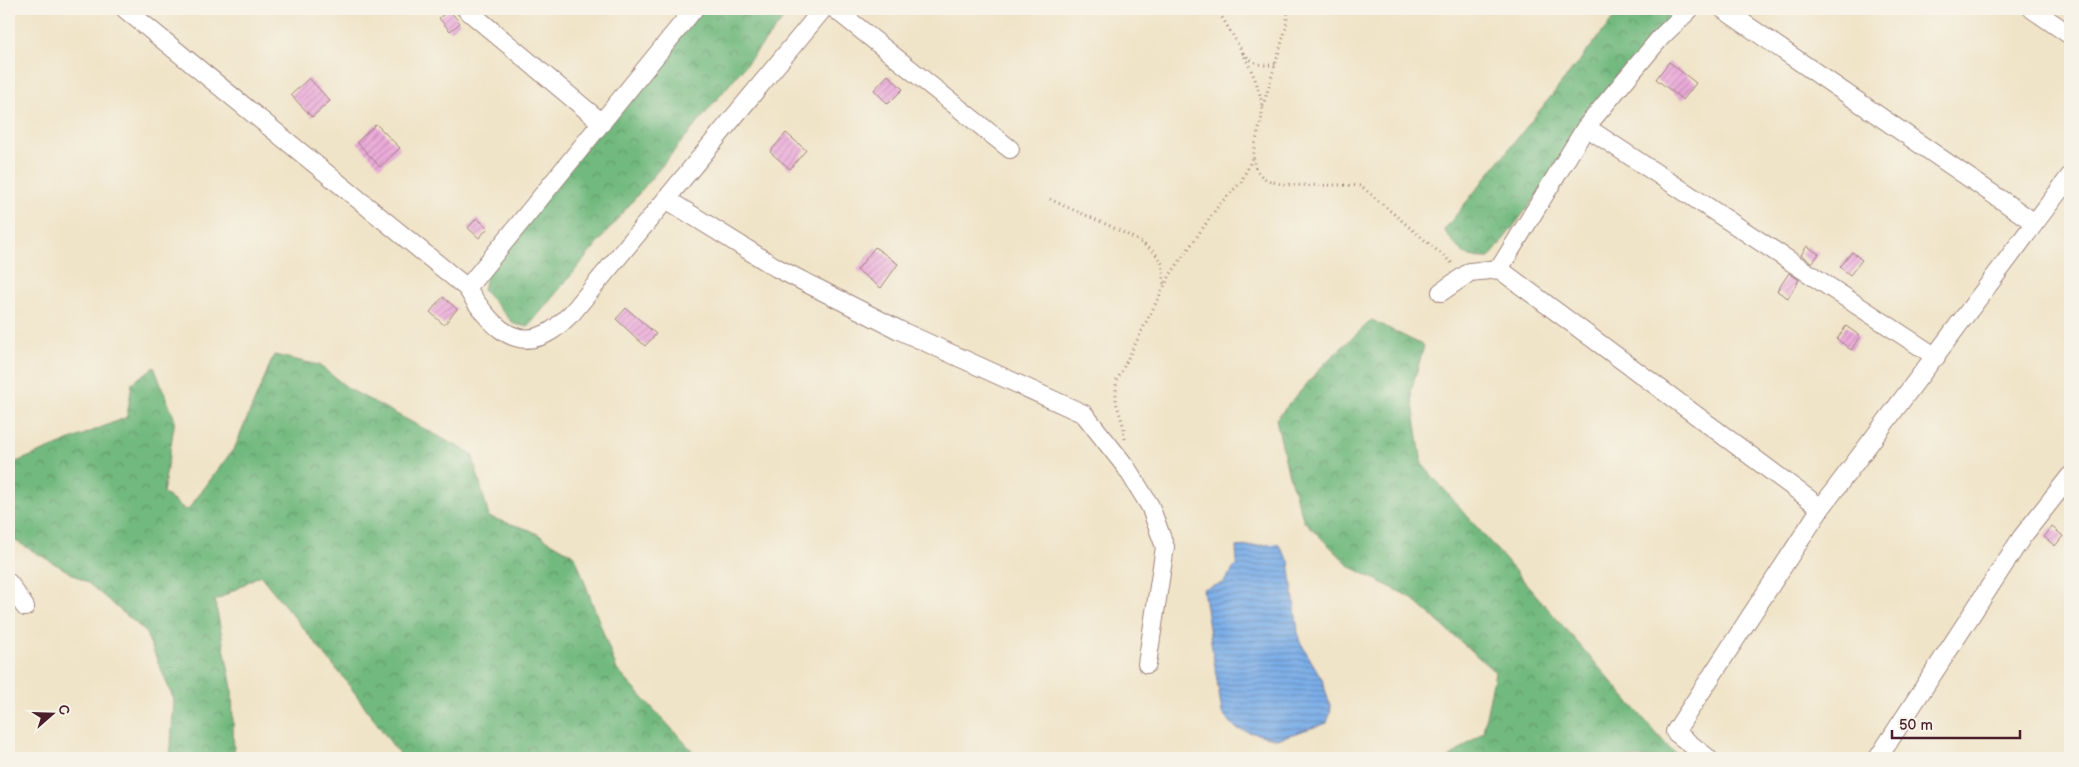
<svg xmlns="http://www.w3.org/2000/svg" width="2079" height="767" viewBox="0 0 2079 767" font-family="'Balsamiq Sans',sans-serif">
  <style>
    .forest { fill: url(#forest-crowns); stroke: #5e6c55 }
    .water { fill: url(#water-rules); stroke: #626689 }
    .building { fill: url(#building-hatch) }
    .lines { fill: none; stroke-linecap: round; stroke-linejoin: round }
    .street-casing { stroke: #9d827a; stroke-width: 20 }
    .path { stroke: #9d827a; stroke-width: 3; stroke-dasharray: 1 4; stroke-linecap: butt }
    .street { stroke: #fff; stroke-width: 18 }
  </style>
  <defs>
    <pattern id="forest-crowns" width="20" height="18" patternUnits="userSpaceOnUse" patternTransform="scale(1.25)"><rect width="20" height="18" fill="#72b97f"/><path d="M2 6a3 3 0 1 1 6 0M12 15a3 3 0 1 1 6 0" fill="none" stroke="#609668"/></pattern>
    <pattern id="water-rules" width="6" height="5" patternUnits="userSpaceOnUse" patternTransform="scale(1.25)"><rect width="6" height="5" fill="#7aade7"/><path d="M0 2.5h6" fill="none" stroke="#668cbb"/></pattern>
    <pattern id="building-hatch" width="6" height="6" patternUnits="userSpaceOnUse" patternTransform="scale(1.25)"><rect width="6" height="6" fill="#ecacdb"/><path d="M-1 1l2-2M0 6l6-6M5 7l2-2" fill="none" stroke="#c18bb2"/></pattern>
  </defs>
  <rect width="100%" height="100%" fill="#f7f3e8"/>
  <filter id="ink" filterUnits="userSpaceOnUse"><feTurbulence type="fractalNoise" baseFrequency=".02" numOctaves="2"/><feDisplacementMap in="SourceGraphic" scale="10" xChannelSelector="R" yChannelSelector="G"/><feConvolveMatrix kernelMatrix="1 2 1 2 8 2 1 2 1" color-interpolation-filters="sRGB"/></filter>
  <filter id="wash" filterUnits="userSpaceOnUse"><feTurbulence type="fractalNoise" baseFrequency=".0096" numOctaves="4" result="noise"/><feDisplacementMap in="SourceGraphic" scale="20" xChannelSelector="R" yChannelSelector="G"/><feGaussianBlur stdDeviation="1.12" result="paint"/><feColorMatrix in="noise" values="0 0 0 0 0 0 0 0 0 0 0 0 0 0 0 0 0 1.4 0 .05"/><feComposite in="paint" operator="in"/></filter>
  <g filter="url(#wash)">
    <rect width="100%" height="100%" fill="#f0e4c8"/>
    <!-- forest -->
    <path class="forest" d="M700 9H792L528 327 514 324 483 290 488 267Z
      M1621 9H1681L1489 258C1462 258 1460 251 1444 230Z
      M1372 320 1424 346 1411 391 1422 464 1670 749 1683 758H1449L1483 732 1495 672 1410 597 1351 567 1304 521 1288 472 1276 419 1327 361Z
      M274 355 319 365 349 389 472 454 489 517 530 530 575 556 617 670 699 758H402L347 682 260 575 215 601 232 688 234 758H170L174 700 145 631 88 583 9 537V465L127 417 132 383 154 367 175 420 163 493 187 511 235 447Z"/>
    <!-- water -->
    <path class="water" d="M1278 544 1289 561 1299 640 1322 679 1331 709 1327 723 1277 739 1237 729 1222 713 1203 589 1223 583 1237 564 1236 547Z"/>
    <g id="blocks">
      <!-- building -->
      <path class="building" d="M449 10 460 23 450 31 439 18Z
        M1669 62 1696 83 1683 100 1656 79Z
        M888 75 903 89 888 104 874 90Z
        M309 78 330 101 312 117 291 95Z
        M376 124 400 148 380 167 357 142Z
        M786 133 806 150 790 169 770 152Z
        M477 218 488 228 479 238 468 228Z
        M1807 246 1819 254 1812 263 1801 255Z
        M875 247 898 264 881 288 857 270Z
        M1852 252 1862 260 1850 275 1840 267Z
        M1789 273 1799 280 1788 298 1777 291Z
        M443 297 457 309 444 325 430 312Z
        M626 308 656 334 645 346 616 319Z
        M1846 326 1860 336 1851 350 1837 339Z
        M2052 527 2063 536 2055 546 2044 537Z"/>
    </g>
  </g>
  <g filter="url(#ink)">
    <use href="#blocks" fill-opacity="0" stroke="#9d827a" stroke-width="1"/>
    <g class="lines">
      <defs>
        <path id="street" d="M125 9 467 288C485 318 513 355 551 331 559 326 565 319 572 313L823 9
          M466 9 602 123
          M835 9 1010 149
          M1723 9 2035 223
          M2032 9 2070 35
          M1586 127 1936 357
          M666 199 777 268 899 330 1084 414 1126 467 1150 506 1165 547 1147 664
          M1499 269 1821 508
          M467 288 694 9
          M1441 292 1470 272 1499 269 1586 127 1661 37 1690 9
          M9 583 25 607
          M1708 758 1675 732 1821 508 2070 176
          M1878 758 2022 537 2070 476"/>
      </defs>
      <!-- street casing -->
      <use href="#street" class="street-casing"/>
      <!-- path -->
      <path class="path" d="M1217 9C1233 36 1258 74 1262 105 1266 128 1236 167 1270 181 1290 189 1335 183 1361 186L1453 264
        M1243 53C1254 64 1261 67 1276 64
        M1263 106 1286 28 1288 9
        M1050 199C1073 212 1155 239 1162 264 1164 271 1163 280 1164 287
        M1125 439 1124 428 1116 402V382L1170 275 1219 205 1241 182 1252 159"/>
      <!-- street -->
      <use href="#street" class="street"/>
    </g>
  </g>
  <!-- margin -->
  <rect width="2079" height="767" fill="none" stroke="#f7f3e8" stroke-width="30"/>
  <!-- north arrow -->
  <g transform="translate(52 714) rotate(70)" stroke="#f7f3e8" stroke-width="4" paint-order="stroke">
  <path d="M0-4L9 19L0 12L-9 19Z" fill="#4a1f2b"/>
  <text y="-8" font-size="14" font-weight="bold" text-anchor="middle" fill="#4a1f2b">С</text>
  </g>
  <!-- scale -->
  <path d="M1892 730v8h128v-8" fill="none" stroke="#4a1f2b" stroke-width="2.5"/>
  <text x="1899" y="730" font-size="15" fill="#4a1f2b" stroke="#f7f3e8" stroke-width="4" paint-order="stroke">50 m</text>
</svg>
